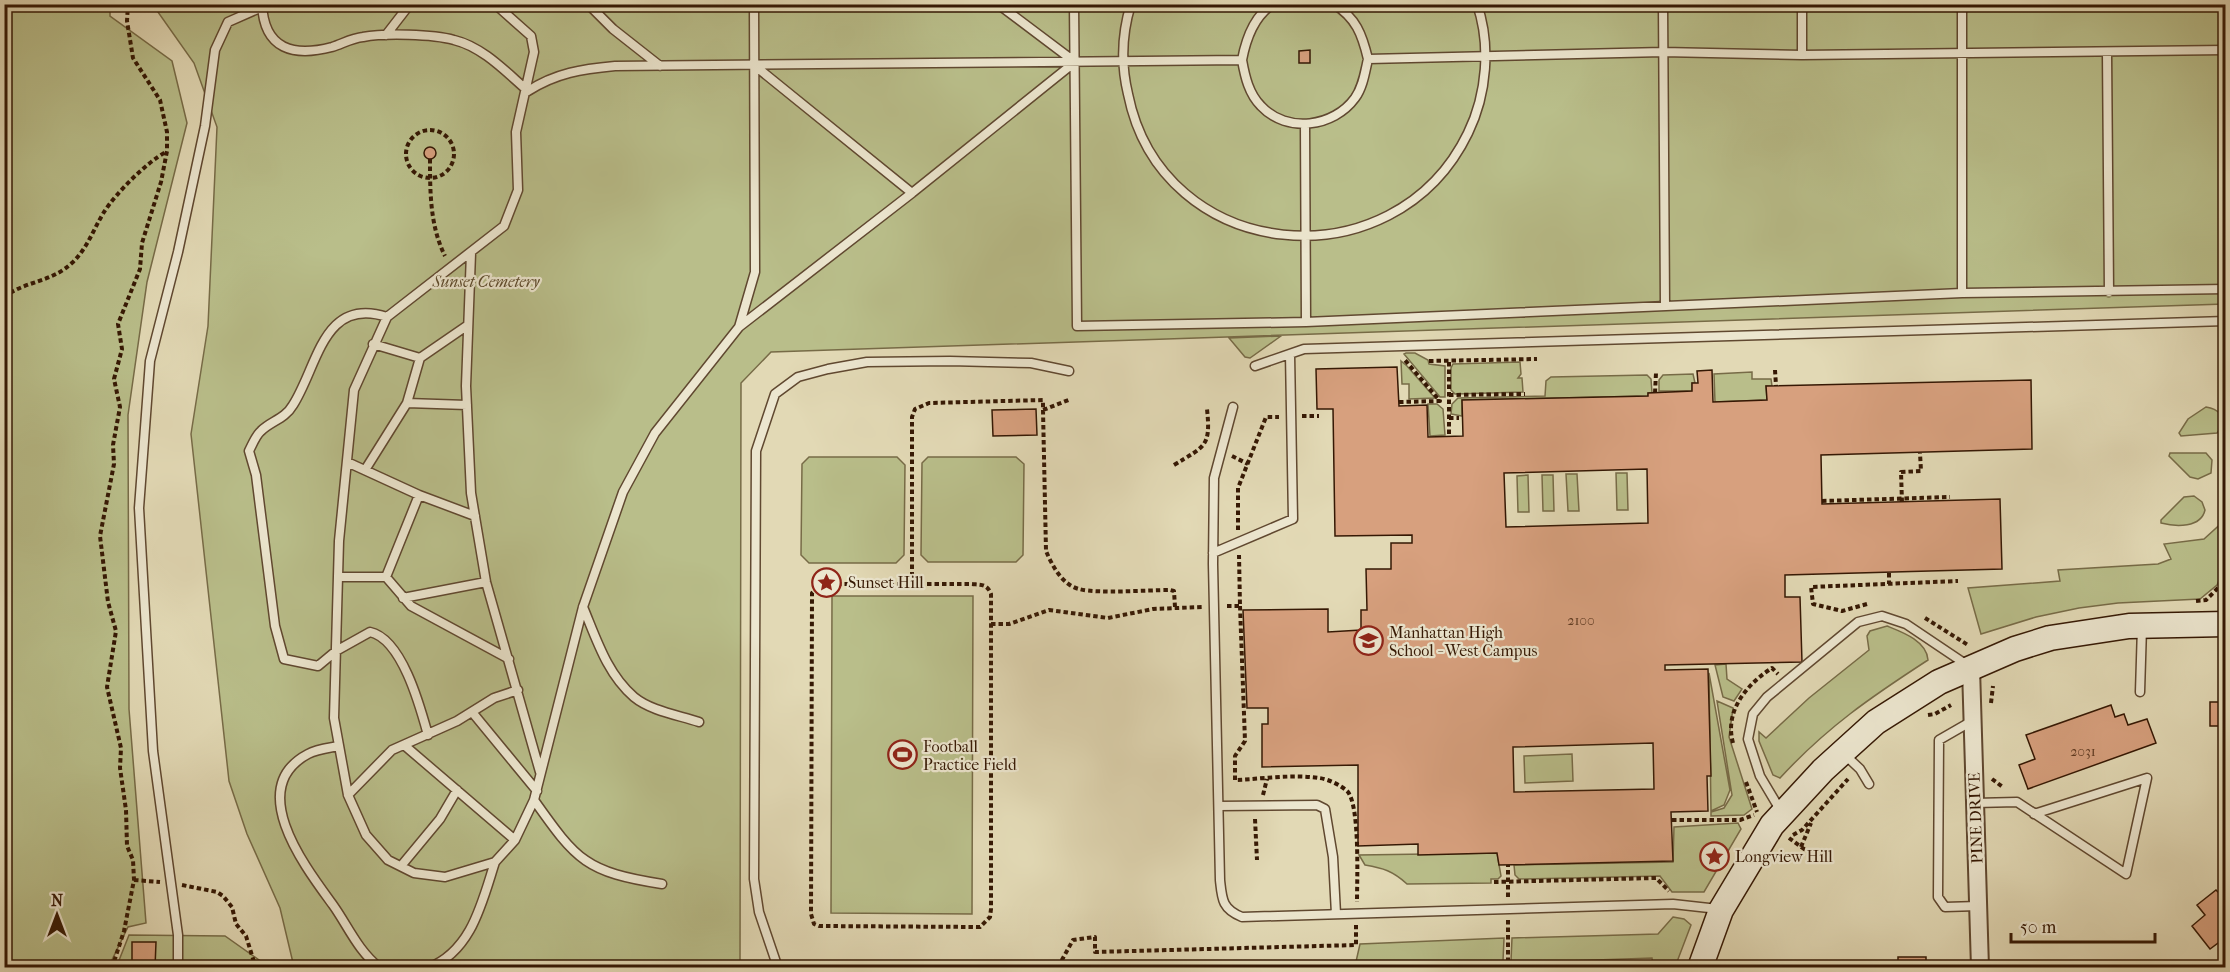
<svg xmlns="http://www.w3.org/2000/svg" width="2230" height="972" viewBox="0 0 2230 972" font-family="'IM FELL French Canon',serif">
  <style>
    .green { fill: #b9be8a; stroke: #776b47; stroke-width: 1.5 }
    .building { fill: #d7a07e; stroke: #351804; stroke-width: 1.5; fill-rule: evenodd }
    .lines { fill: none; stroke-linecap: round; stroke-linejoin: round }
    .lane-casing { stroke: #604830; stroke-width: 11 }
    .street-casing { stroke: #604830; stroke-width: 20 }
    .secondary-casing { stroke: #351804; stroke-width: 27 }
    .path { stroke: #351804; stroke-width: 4; stroke-dasharray: 4.5 3; stroke-linecap: butt }
    .lane { stroke: #ece6cf; stroke-width: 8 }
    .street { stroke: #ece6cf; stroke-width: 16 }
    .secondary { stroke: #ece6cf; stroke-width: 24 }
    .labels { text-anchor: middle; stroke-width: 4.5; stroke-linejoin: round; paint-order: stroke }
    .number-label { font-size: 14px; fill: #5e3a22 }
    .park-label { font-size: 16px; font-style: italic; fill: #5d4a2c; stroke: #ece6cf }
    .poi-label { font-size: 16px; fill: #351804; stroke: #ece6cf; text-anchor: start }
    .street-label { font-size: 16px; fill: #351804; stroke: #ece6cf }
  </style>
  <rect width="100%" height="100%" fill="#e2d9b5"/>
  <filter id="stains"><feTurbulence type="fractalNoise" baseFrequency=".00333" numOctaves="4"/><feColorMatrix values="0 0 0 0 .2 0 0 0 0 .09 0 0 0 0 .02 0 0 0 .5 -.17"/></filter>
  <radialGradient id="worn" r=".72"><stop offset=".6" stop-color="#630" stop-opacity="0"/><stop offset="1" stop-color="#630" stop-opacity=".3"/></radialGradient>
  <!-- green -->
  <path class="green" d="M5 4 110 5V16L172 61 187 123 147 282 128 415 129 709 146 923 128 927 111 962V967H5Z
    M153 5H2225V304L771 352 741 383 740 967H294L280 908 247 834 229 781 191 434 208 326 217 127 194 63Z
    M1281 336 1250 358 1245 357 1229 338Z
    M1406 353H1415L1428 360 1429 364 1445 366V397H1440L1404 354Z
    M1401 361 1407 366 1435 398 1409 399V384H1402Z
    M1520 362 1521 374 1518 378H1522L1523 392 1455 394 1451 390V368L1453 364Z
    M1752 372V379H1771L1772 386H1766L1767 400 1715 402 1714 374Z
    M1693 374 1695 383H1692V391H1659V380L1663 375Z
    M1647 375 1651 379 1652 393H1648V396L1462 400V416L1451 414 1452 404 1458 398 1545 396 1546 381 1551 377Z
    M1428 404H1437L1443 409 1445 435 1430 436Z
    M2206 407C2219 409 2224 416 2222 427L2217 433 2181 436 2179 433 2188 419Z
    M2170 453H2206L2212 460 2211 473 2198 479 2190 477 2169 456Z
    M809 457H897L905 465 904 555 896 563H809L801 555 802 464Z
    M928 457H1016L1024 464 1023 555 1016 562H928L921 555 922 463Z
    M1616 473H1627L1628 510H1617Z
    M1566 474H1577L1579 511H1568Z
    M1528 475 1529 512H1518L1517 476Z
    M1542 475H1553L1554 511H1543Z
    M2194 496 2202 502 2205 510C2201 528 2176 527 2161 523V520L2184 497Z
    M2225 520V567L2217 585 2200 599 2118 603 2079 608 2036 617 1981 634 1968 588 2060 581 2058 570 2158 564 2171 559 2164 544 2204 539Z
    M832 596H973L972 914 831 913Z
    M1887 626C1902 632 1927 641 1928 660 1871 697 1827 727 1780 778L1773 775 1759 741V732L1766 738 1809 698 1869 650 1867 636 1870 631Z
    M1726 664 1727 679 1742 689 1734 701 1723 697 1715 665Z
    M1709 673 1730 790 1724 805 1711 811Z
    M1717 701 1733 708 1729 737 1752 809 1744 815 1711 816V812L1724 808 1732 795Z
    M1572 754 1573 781 1525 783 1524 756Z
    M1738 823 1741 829 1704 892H1672L1660 876 1519 879 1515 875 1514 865 1673 862 1674 827Z
    M1497 853 1501 876 1498 879H1491V883L1407 884C1393 871 1383 868 1365 865L1359 855Z
    M1673 917 1684 919 1691 925 1675 967H1653L1652 958 1568 961 1567 968 1560 967 1559 961H1511L1512 938 1658 934Z
    M129 935 225 936 269 967 116 968Z
    M1504 938 1503 961 1488 962V967H1481V963L1355 966 1360 944Z"/>
  <!-- building -->
  <path class="building" d="M1310 50V63H1299V51Z
    M424 153a6 6 0 1 1 12 0a6 6 0 1 1-12 0Z
    M1397 367 1399 406 1427 405 1428 437 1463 436 1462 400 1648 396V393L1692 391V383H1698L1697 371 1712 370 1713 402 1767 400 1766 386 2031 380 2032 449 1821 455 1822 504 2000 499 2002 569 1785 575V597H1800L1802 662 1665 665V670L1708 669 1711 776H1707L1708 811 1671 812 1673 861 1499 865 1497 853 1418 855V844L1358 846V765L1262 767V724H1268V708H1247L1243 610 1328 609V632L1361 630V610H1367L1366 569H1391V543H1412V535L1335 536 1333 409H1317L1316 369ZM1647 469 1648 523 1506 527 1504 473ZM1653 743 1654 789 1514 792 1513 747Z
    M1036 409 1037 435 993 436 992 410Z
    M2210 702H2226V726H2210Z
    M2111 705 2115 717 2124 714 2128 725 2147 719 2156 743 2028 789 2019 765 2035 759 2026 735Z
    M2216 890 2226 900V937L2210 949 2192 926 2205 915 2197 905Z
    M132 942H156L155 968H132Z
    M1898 957H1926V968H1898Z"/>
  <g class="lines">
    <defs>
      <path id="lane" d="M262 4C264 50 294 57 332 47 342 44 352 38 363 37 384 33 433 34 454 40 483 47 506 72 528 91
        M495 4 531 36 534 52 516 132 518 190 504 226 387 317 354 390 339 541 334 718 348 795 366 835 388 860 414 873 445 877 495 862 515 840 534 800 583 607 623 492 655 433 739 327 755 272 754 4
        M588 4 613 29 660 66
        M1074 4 1077 326 1306 322 1962 293 2226 289
        M1131 4C1122 33 1121 65 1128 94 1162 264 1394 286 1468 133 1487 94 1491 45 1477 4
        M1334 4C1356 18 1362 34 1368 59
        M1663 4 1665 305
        M1962 4V293
        M386 35 410 4
        M2107 52 2109 292
        M1802 55V4
        M1242 60C1246 39 1254 16 1273 4
        M754 65 912 193 1075 62 998 4
        M528 91C556 73 582 69 615 66L1242 60C1245 77 1249 94 1261 106 1287 134 1334 127 1355 98 1363 87 1365 72 1368 59L1663 52 1802 55 2226 50
        M1305 125 1306 322
        M471 253 466 386 471 493 486 582 540 772
        M387 317C323 296 318 366 293 405 285 419 271 421 261 431 256 435 252 445 249 451L256 475 275 626 284 659 318 666 336 651 370 632C402 639 420 706 428 735
        M739 327 912 193
        M373 344 420 358
        M1255 366 1304 349 2226 321
        M407 403 467 405
        M1233 407 1214 478 1213 564 1220 880C1222 899 1222 909 1242 917L1673 904 1718 909
        M347 462 419 495 475 516
        M365 470 407 403 420 358 468 325
        M1213 553 1293 519 1290 354
        M338 577H386L419 495
        M386 577 411 606 509 659
        M403 598 486 582
        M583 607C596 638 607 674 634 697 651 711 678 715 699 722
        M2140 692 2142 627
        M472 712 537 791
        M1972 721 1939 740 1938 897 1945 907 1978 906
        M404 745 515 840
        M339 746C329 748 317 749 308 754 244 788 306 868 333 905 348 926 358 951 380 968
        M1843 753 1860 769 1869 784
        M348 795 392 750 457 721 494 698 518 690
        M534 800C577 861 586 872 662 884
        M1975 803 2017 802 2126 874 2147 778 2034 814
        M1219 806 1317 805 1325 809 1333 857 1336 914
        M1782 813 1760 776 1748 739 1753 714 1767 697 1858 622 1882 616 1906 624 1967 665
        M401 866 440 819 457 790
        M178 968V935L153 751 139 508 150 361 178 252 205 126 215 50 228 22 262 7
        M428 968C472 951 482 902 495 862
        M778 968 759 912 754 879 756 451 775 394 798 377 828 369 867 362 950 361 1031 363 1069 371"/>
      <path id="street" d="M1971 668 1980 968"/>
      <path id="secondary" d="M1700 968 1721 910 1772 825 1823 770 1876 722 1939 682 2015 649 2050 638 2129 626 2226 624"/>
    </defs>
    <!-- lane casing -->
    <use href="#lane" class="lane-casing"/>
    <!-- street casing -->
    <use href="#street" class="street-casing"/>
    <!-- secondary casing -->
    <use href="#secondary" class="secondary-casing"/>
    <!-- path -->
    <path class="path" d="M406 154a24 24 0 1 1 48 0a24 24 0 1 1-48 0Z
      M430 159C430 192 430 226 445 256
      M4 297C27 280 51 283 73 262 88 247 93 230 104 212 116 193 147 162 166 152
      M1429 361 1537 359
      M1449 362V436
      M1775 370 1776 386
      M1655 393 1656 373
      M1449 395 1525 394
      M1399 402 1440 401 1404 359
      M1043 410 1046 551C1052 565 1062 585 1079 589 1098 594 1148 590 1170 590L1174 591 1175 607
      M1302 416H1319
      M1449 418H1459
      M1232 456 1248 464
      M1174 465C1205 446 1211 447 1207 409
      M1822 501 1950 497
      M1902 502 1901 472 1921 471 1920 453
      M1238 530V488L1266 417H1279
      M1889 573V584
      M822 584H972C982 585 987 584 991 594V909L990 917 980 927 819 926 814 924 811 914 812 593Z
      M912 584V417L915 409 929 403 1043 400V410L1071 399
      M2196 601 2206 600 2219 587 2226 573
      M1867 604 1842 611 1813 604 1811 587 1958 581
      M1227 606H1240L1239 555
      M1240 606 1245 741 1235 756V780C1262 779 1292 774 1319 778 1328 779 1341 785 1348 792 1360 808 1357 880 1357 902
      M1925 618 1968 645
      M991 624H1009L1049 610 1108 618 1153 609 1202 607
      M1991 703 1993 686
      M1928 715 1935 714 1951 705
      M1733 743C1724 711 1747 684 1772 668L1778 674
      M1992 779 2004 788
      M1746 782 1757 812
      M1263 795 1267 779
      M1255 819 1257 860
      M1672 820H1740L1754 815
      M1793 835 1802 830 1848 779
      M1789 838 1804 849 1829 857
      M1801 847 1811 823
      M134 880 160 882
      M1494 882 1656 878 1669 891
      M182 885 217 892 223 896 232 907 236 924 246 936 254 962 262 968
      M1508 897V865
      M1508 920V968
      M1058 967 1073 940 1095 937V952L1356 945V925
      M112 968 124 931 134 880 133 860 127 846 126 810 120 768 121 748 107 687 116 631 108 602 100 536 114 464 113 445 120 407 114 379 122 349 118 324 140 269 142 243 161 182 167 151V132L160 100 133 58 127 21 128 4"/>
    <!-- lane -->
    <use href="#lane" class="lane"/>
    <!-- street -->
    <use href="#street" class="street"/>
    <!-- secondary -->
    <use href="#secondary" class="secondary"/>
  </g>
  <!-- icons -->
  <defs>
    <symbol id="sight-ring" viewBox="-11 -11 22 22"><circle r="9.5" fill="#ece6cf" stroke="#8f2418" stroke-width="1.5"/><path d="M0-6L1.8-2.2L6-1.7L2.9 1.2L3.7 5.4L0 3.3L-3.7 5.4L-2.9 1.2L-6-1.7L-1.8-2.2Z" fill="#8f2418"/></symbol>
    <symbol id="school-ring" viewBox="-11 -11 22 22"><circle r="9.5" fill="#ece6cf" stroke="#8f2418" stroke-width="1.5"/><path d="M0-5L7-2L0 1L-7-2ZM-4 1L0 2.5L4 1V4Q0 6-4 4Z" fill="#8f2418"/></symbol>
    <symbol id="stadium-ring" viewBox="-11 -11 22 22"><circle r="9.5" fill="#ece6cf" stroke="#8f2418" stroke-width="1.5"/><path d="M0-5a6.5 5 0 1 0 0 10a6.5 5 0 1 0 0-10ZM-3.5-1.8h7v3.6h-7Z" fill="#8f2418"/></symbol>
  </defs>
  <g fill-rule="evenodd">
    <use href="#sight-ring" x="810" y="566" width="33" height="33"/>
    <use href="#school-ring" x="1352" y="624" width="33" height="33"/>
    <use href="#stadium-ring" x="886" y="738" width="33" height="33"/>
    <use href="#sight-ring" x="1698" y="840" width="33" height="33"/>
  </g>
  <g class="labels">
    <!-- number labels -->
    <g class="number-label">
      <text x="1581" y="625">2100</text>
      <text x="2083" y="756">2031</text>
    </g>
    <!-- park labels -->
    <g class="park-label">
      <text x="486" y="287">Sunset Cemetery</text>
    </g>
    <!-- poi labels -->
    <g class="poi-label">
      <text x="848" y="588">Sunset Hill</text>
      <text x="1389" y="638">Manhattan High<tspan x="1389" dy="18">School - West Campus</tspan></text>
      <text x="923" y="752">Football<tspan x="923" dy="18">Practice Field</tspan></text>
      <text x="1735" y="862">Longview Hill</text>
    </g>
    <!-- street labels -->
    <g class="street-label">
      <text transform="translate(1975 818) rotate(-92)" y="6">PINE DRIVE</text>
    </g>
  </g>
  <!-- margin -->
  <rect width="2230" height="972" fill="none" stroke="#e2d9b5" stroke-width="24"/>
  <rect x="6" y="6" width="2218" height="960" fill="none" stroke="#351804" stroke-width="3"/>
  <rect x="12" y="12" width="2206" height="948" fill="none" stroke="#351804" stroke-width="1.5"/>
  <!-- north arrow -->
  <g transform="translate(57 915)" stroke="#ece6cf" stroke-width="4.5" paint-order="stroke">
  <path d="M0-4.5L10 22L0 15L-10 22Z" fill="#351804"/>
  <text y="-9" font-size="16" font-weight="bold" text-anchor="middle" fill="#351804">N</text>
  </g>
  <!-- scale -->
  <path d="M2011 933v9h144v-9" fill="none" stroke="#351804" stroke-width="3"/>
  <text x="2020" y="933" font-size="18" fill="#351804" stroke="#ece6cf" stroke-width="4.5" paint-order="stroke">50 m</text>
  <rect width="100%" height="100%" filter="url(#stains)"/>
  <rect width="100%" height="100%" fill="url(#worn)"/>
</svg>
